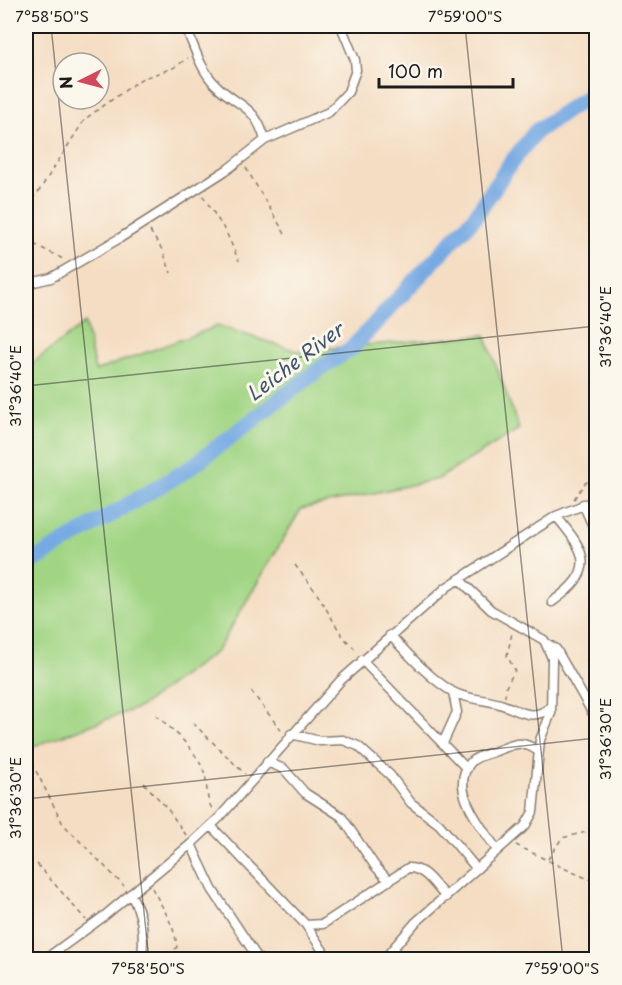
<svg xmlns="http://www.w3.org/2000/svg" width="622" height="985" viewBox="0 0 622 985" font-family="'Playpen Sans',sans-serif">
  <style>
    .green { fill: #a1d584; stroke: #5e7850; stroke-width: 1.5 }
    .lines { fill: none; stroke-linecap: round; stroke-linejoin: round }
    .river { stroke: #77aae3; stroke-width: 16 }
    .minor-casing { stroke: #887c6f; stroke-width: 11 }
    .path { stroke: #887c6f; stroke-width: 1.5; stroke-dasharray: 4.5 4.5; stroke-linecap: butt }
    .minor { stroke: #fff; stroke-width: 8 }
    .ticks { fill: none; stroke: #1c1c1c; stroke-width: 1.5; stroke-opacity: 0.45 }
    .labels { text-anchor: middle; stroke-width: 6; stroke-linejoin: round; paint-order: stroke }
    .water-label { font-size: 20px; font-style: italic; fill: #40556c; stroke: #fbf7ec }
    .neatline { fill: none; stroke: #1c1c1c; stroke-width: 2 }
    .ticks-label { font-size: 15px; text-anchor: middle; fill: #1c1c1c }
  </style>
  <rect width="100%" height="100%" fill="#fbf7ec"/>
  <filter id="ink" filterUnits="userSpaceOnUse"><feTurbulence type="fractalNoise" baseFrequency=".0167" numOctaves="2"/><feDisplacementMap in="SourceGraphic" scale="12" xChannelSelector="R" yChannelSelector="G"/><feConvolveMatrix kernelMatrix="1 2 1 2 8 2 1 2 1" color-interpolation-filters="sRGB"/></filter>
  <filter id="wash" filterUnits="userSpaceOnUse"><feTurbulence type="fractalNoise" baseFrequency=".008" numOctaves="4" result="noise"/><feDisplacementMap in="SourceGraphic" scale="24" xChannelSelector="R" yChannelSelector="G"/><feGaussianBlur stdDeviation="1.35" result="paint"/><feColorMatrix in="noise" values="0 0 0 0 0 0 0 0 0 0 0 0 0 0 0 0 0 1.4 0 .05"/><feComposite in="paint" operator="in"/></filter>
  <g filter="url(#wash)">
    <rect width="100%" height="100%" fill="#f4ddc2"/>
    <!-- green -->
    <path class="green" d="M85 323 95 371 218 326 297 351 485 335 519 429 438 479 301 509 217 651 140 707 26 749V368Z"/>
    <g class="lines">
      <!-- river -->
      <path class="river" d="M26 565 187 470 321 368 352 348 474 218 510 164 536 131 596 91"/>
    </g>
  </g>
  <g filter="url(#ink)">
    <g class="lines">
      <defs>
        <path id="minor" d="M185 26C194 45 200 70 216 85 238 107 255 104 265 140
          M26 284 51 278 120 238 228 169 265 140 329 112 348 92 356 70 355 60 341 26
          M583 504 596 533
          M552 602C597 570 587 553 556 516
          M390 635C409 655 429 678 453 692 468 700 487 699 503 705 520 711 534 722 550 707
          M546 643 556 649 596 719
          M362 660 467 769
          M291 734 320 741 343 740 358 746 390 775 411 803 439 824 477 869
          M443 743 457 712 453 692
          M267 762 284 769 305 793 341 816 375 866 389 881
          M594 789H596
          M211 826 306 925 323 924 408 868C425 867 435 886 446 897
          M191 844 212 889 259 960
          M497 850C483 828 447 789 471 762 476 756 489 754 496 751 515 744 520 739 538 751
          M130 894C144 914 144 936 142 960
          M306 925 329 960
          M44 960 103 917 191 844 220 817 341 680 447 587 556 516 596 500
          M383 960 415 923 525 826 533 812 540 740 551 713 552 658 544 640 491 610 459 579"/>
      </defs>
      <!-- minor casing -->
      <use href="#minor" class="minor-casing"/>
      <!-- path -->
      <path class="path" d="M246 168 285 234
        M203 196 226 232 239 261
        M26 206 39 191 85 119 141 79 173 68 188 58
        M150 231 163 251 171 273
        M26 240 65 260
        M574 499 585 483 596 478
        M295 565 316 592 343 637 357 651
        M251 691 283 733
        M505 697 506 687 515 670 507 656 512 633
        M156 715C173 730 194 748 203 769 209 782 204 798 213 810
        M193 723 245 774
        M28 755 63 824 124 886
        M144 783 167 808 186 835
        M516 845C531 852 586 880 596 881
        M548 859 562 838 586 832 596 822
        M37 864 86 920
        M152 888C162 907 175 925 177 947L165 960"/>
      <!-- minor -->
      <use href="#minor" class="minor"/>
    </g>
  </g>
  <!-- ticks -->
  <path class="ticks" d="M51 26 149 960M465 26 563 960M26 386 596 326M26 799 596 738"/>
  <g class="labels">
    <!-- water labels -->
    <g class="water-label">
      <text transform="translate(295 362) rotate(-37)" y="7">Leiche River</text>
    </g>
  </g>
  <!-- margin -->
  <rect width="622" height="985" fill="none" stroke="#fbf7ec" stroke-width="66"/>
  <!-- north arrow -->
  <g transform="translate(81 81) rotate(264)"><circle r="28" fill="#fbf7ec" stroke="#a29f99" stroke-width="1.5"/>
  <path d="M0-4.5L10 22L0 15L-10 22Z" fill="#d1495b"/>
  <text y="-9" font-size="16" font-weight="bold" text-anchor="middle" fill="#1c1c1c">N</text>
  </g>
  <!-- scale -->
  <path d="M379 78v9h134v-9" fill="none" stroke="#1c1c1c" stroke-width="3"/>
  <text x="388" y="78" font-size="18" fill="#1c1c1c" stroke="#fbf7ec" stroke-width="4.5" paint-order="stroke">100 m</text>
  <rect x="33" y="33" width="556" height="919" class="neatline"/>
  <g class="ticks-label">
    <text x="52" y="22">7°58'50"S</text>
    <text x="465" y="22">7°59'00"S</text>
    <text transform="translate(606 327) rotate(-90)" y="5">31°36'40"E</text>
    <text transform="translate(16 386) rotate(-90)" y="5">31°36'40"E</text>
    <text transform="translate(606 739) rotate(-90)" y="5">31°36'30"E</text>
    <text transform="translate(16 798) rotate(-90)" y="5">31°36'30"E</text>
    <text x="148" y="974">7°58'50"S</text>
    <text x="562" y="974">7°59'00"S</text>
  </g>
</svg>
